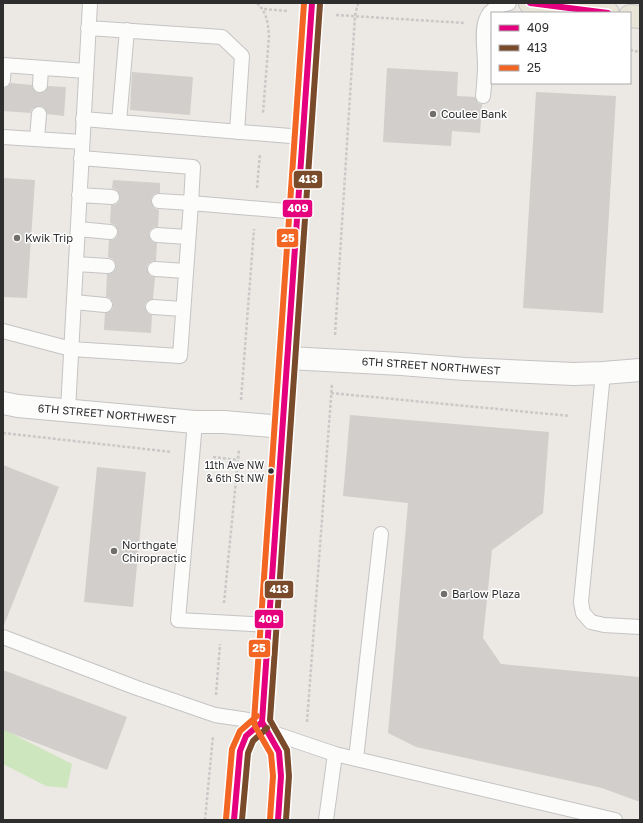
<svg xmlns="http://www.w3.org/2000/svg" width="643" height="823" viewBox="0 0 643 823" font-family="'Golos Text',sans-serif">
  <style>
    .green { fill: #cee6be }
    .building { fill: #d1cecb }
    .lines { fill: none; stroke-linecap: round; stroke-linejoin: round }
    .lane-casing { stroke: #c5c4c5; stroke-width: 16 }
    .street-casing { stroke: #c5c4c5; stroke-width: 24 }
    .secondary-casing { stroke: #c5c4c5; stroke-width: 24 }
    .primary-casing { stroke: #c6c5c4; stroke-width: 24 }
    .path { stroke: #c9c9c8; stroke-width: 2.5; stroke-dasharray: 3 2; stroke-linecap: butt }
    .lane { stroke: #fcfcfb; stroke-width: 14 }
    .street { stroke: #fcfcfb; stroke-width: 22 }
    .secondary { stroke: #fcfcfb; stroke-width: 22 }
    .primary { stroke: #e8e4d6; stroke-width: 22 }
    .bus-1-casing { stroke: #fff; stroke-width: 9 }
    .bus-2-casing { stroke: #fff; stroke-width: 9 }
    .bus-3-casing { stroke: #fff; stroke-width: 9 }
    .bus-1 { stroke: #e5007d; stroke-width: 6 }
    .bus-2 { stroke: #7a4b2a; stroke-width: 6 }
    .bus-3 { stroke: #f26522; stroke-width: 6 }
    .poi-dot { fill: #706f6e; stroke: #fff; stroke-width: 1.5 }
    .bus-dot { fill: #2e2e2e; stroke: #fff; stroke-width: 1.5 }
    .labels { text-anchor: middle; stroke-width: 3; stroke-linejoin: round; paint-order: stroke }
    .bus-label { font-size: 10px; fill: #2e2e2e; stroke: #fff; text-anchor: end }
    .poi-label { font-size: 11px; fill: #2e2e2e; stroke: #fff; text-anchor: start }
    .street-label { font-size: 11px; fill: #2e2e2e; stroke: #fff }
    .line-badge { stroke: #fff; stroke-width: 1.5 }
    .badge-label { font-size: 11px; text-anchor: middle; font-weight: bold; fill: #fff }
  </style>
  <rect width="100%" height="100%" fill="#ece8e4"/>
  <!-- green -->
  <path class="green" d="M3 729 72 764 67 788 46 786 3 764Z"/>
  <!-- building -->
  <path class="building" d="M387 68 458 72 457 96 475 97 478 103 482 104 480 133 452 131 451 146 383 142Z
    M132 72 193 77 190 115 130 110Z
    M11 83 32 85 33 89 39 93 44 92 48 86 66 87 64 116 47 114 44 107 39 106 32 109 31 113 3 111V88L7 87Z
    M536 92 616 96 603 313 523 308Z
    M3 178 35 180 27 298 3 297Z
    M113 180 160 183V193H156L152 196 151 201 154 208 159 210 158 227H154L150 230 149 235 152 242 157 243 156 261H152L148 264 147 269 150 276 155 277 153 299 146 302 145 307 148 314 152 315 151 333 104 330 105 313 112 310 113 305 110 298 106 297 107 274 112 273 115 270 116 266 113 259 108 257 109 240H113L117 237 118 232 115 225 110 223 111 205H115L119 202 120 197 117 190 112 188Z
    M350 415 549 432 543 513 492 550 483 638 501 664 640 677V802L602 788 416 747 388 733 408 503 343 496Z
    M3 465 59 487 4 625 3 624Z
    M97 467 146 472 133 607 84 602Z
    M3 670 127 717 107 770 3 730Z"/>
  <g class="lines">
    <defs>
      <path id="lane" d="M88 28 222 37 242 56 237 132
        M3 65 86 71
        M3 80 4 65
        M40 85 41 68
        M483 96C484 86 485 75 485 65 485 40 475 9 509 3
        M83 119 303 137
        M119 122 127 30
        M3 137 82 142
        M37 139 39 114
        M81 158 193 167 191 203 298 212
        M79 195 112 197
        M78 229 110 232
        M157 235 188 237
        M76 264 108 266
        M155 269 186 271
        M74 302 105 305
        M153 307 183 309
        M3 331 71 349 180 356 191 203 159 201
        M603 373 581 602 583 613 591 622 604 625 640 627
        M68 410 90 3
        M195 422 178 620 269 625
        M3 637 137 688 215 715 262 722
        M267 731 335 754 615 820
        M356 759 381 534
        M326 820 335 754"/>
      <path id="street" d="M288 358 401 364 465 369 573 374 603 373 640 370
        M3 403 18 406 195 422H224L283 427"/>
      <path id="secondary" d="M234 820 240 751 246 736 262 722
        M278 820 281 776 279 752 262 722 312 3"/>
      <path id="primary" d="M530 3 608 13
        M630 16 640 17"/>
    </defs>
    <!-- lane casing -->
    <use href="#lane" class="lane-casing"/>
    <!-- street casing -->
    <use href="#street" class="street-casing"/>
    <!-- secondary casing -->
    <use href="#secondary" class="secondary-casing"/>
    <!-- primary casing -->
    <use href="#primary" class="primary-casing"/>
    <!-- path -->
    <path class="path" d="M257 3C267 13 268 22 269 36L263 113
      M264 9 287 11
      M336 15 465 23
      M630 50 640 52
      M257 188 260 153
      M335 335 355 16 358 3
      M331 393 570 416
      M241 400 254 229
      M3 433 172 452
      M213 457 238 460
      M224 603 239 449
      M216 695 220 644
      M307 722 332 384
      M205 820 213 736"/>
    <!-- lane -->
    <use href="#lane" class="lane"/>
    <!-- street -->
    <use href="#street" class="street"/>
    <!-- secondary -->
    <use href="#secondary" class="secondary"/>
    <!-- primary -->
    <use href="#primary" class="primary"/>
    <defs>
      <path id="bus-1" d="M530 3 608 13
        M234 820 240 751 246 736 262 722
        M278 820 281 776 279 752 262 722 312 3"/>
      <path id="bus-2" d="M242 820 248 753 253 741 267 728
        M286 820 289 776 287 750 270 720 320 4"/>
      <path id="bus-3" d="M226 819 232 749 240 731 257 716
        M270 819 273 776 271 754 255 726 254 721 304 3"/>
    </defs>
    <!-- bus-1 casing -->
    <use href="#bus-1" class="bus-1-casing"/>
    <!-- bus-2 casing -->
    <use href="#bus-2" class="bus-2-casing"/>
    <!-- bus-3 casing -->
    <use href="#bus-3" class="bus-3-casing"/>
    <!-- bus-1 -->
    <use href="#bus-1" class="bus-1"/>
    <!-- bus-2 -->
    <use href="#bus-2" class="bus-2"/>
    <!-- bus-3 -->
    <use href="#bus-3" class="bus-3"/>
  </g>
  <!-- markers -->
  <g class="poi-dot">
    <circle cx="433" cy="114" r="4"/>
    <circle cx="17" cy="238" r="4"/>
    <circle cx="114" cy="551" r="4"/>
    <circle cx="444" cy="594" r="4"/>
  </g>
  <circle class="bus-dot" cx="271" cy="471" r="3.5"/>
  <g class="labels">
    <!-- bus labels -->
    <g class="bus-label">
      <text x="264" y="469">11th Ave NW<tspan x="264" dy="13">&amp; 6th St NW</tspan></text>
    </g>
    <!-- poi labels -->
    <g class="poi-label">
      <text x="441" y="118">Coulee Bank</text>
      <text x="25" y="242">Kwik Trip</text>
      <text x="122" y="549">Northgate<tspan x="122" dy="13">Chiropractic</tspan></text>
      <text x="452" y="598">Barlow Plaza</text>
    </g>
    <!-- street labels -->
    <g class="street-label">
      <text transform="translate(431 366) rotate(4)" y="4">6TH STREET NORTHWEST</text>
      <text transform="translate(107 414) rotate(5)" y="4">6TH STREET NORTHWEST</text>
    </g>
  </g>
  <g class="line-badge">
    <rect x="293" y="170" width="30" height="19" rx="4" fill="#7a4b2a"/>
    <rect x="282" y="199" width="31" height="19" rx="4" fill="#e5007d"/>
    <rect x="276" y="228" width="23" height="20" rx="4" fill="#f26522"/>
    <rect x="264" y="580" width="30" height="19" rx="4" fill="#7a4b2a"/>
    <rect x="254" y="609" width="30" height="20" rx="4" fill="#e5007d"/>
    <rect x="248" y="639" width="23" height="19" rx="4" fill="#f26522"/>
  </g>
  <g class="badge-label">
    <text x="308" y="183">413</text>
    <text x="298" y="212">409</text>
    <text x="288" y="242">25</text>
    <text x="279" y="593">413</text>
    <text x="269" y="623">409</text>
    <text x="259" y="652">25</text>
  </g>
  <!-- border -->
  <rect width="643" height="823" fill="none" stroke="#2e2e2e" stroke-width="8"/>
  <!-- legend -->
  <rect x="491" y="12" width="140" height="72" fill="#ffffff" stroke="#ababab"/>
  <rect x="499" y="25" width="20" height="6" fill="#e5007d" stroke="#ababab"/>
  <text x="527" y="32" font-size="12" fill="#2e2e2e">409</text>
  <rect x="499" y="45" width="20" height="6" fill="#7a4b2a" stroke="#ababab"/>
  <text x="527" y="52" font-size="12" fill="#2e2e2e">413</text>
  <rect x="499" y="65" width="20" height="6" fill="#f26522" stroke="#ababab"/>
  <text x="527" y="72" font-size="12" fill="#2e2e2e">25</text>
</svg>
